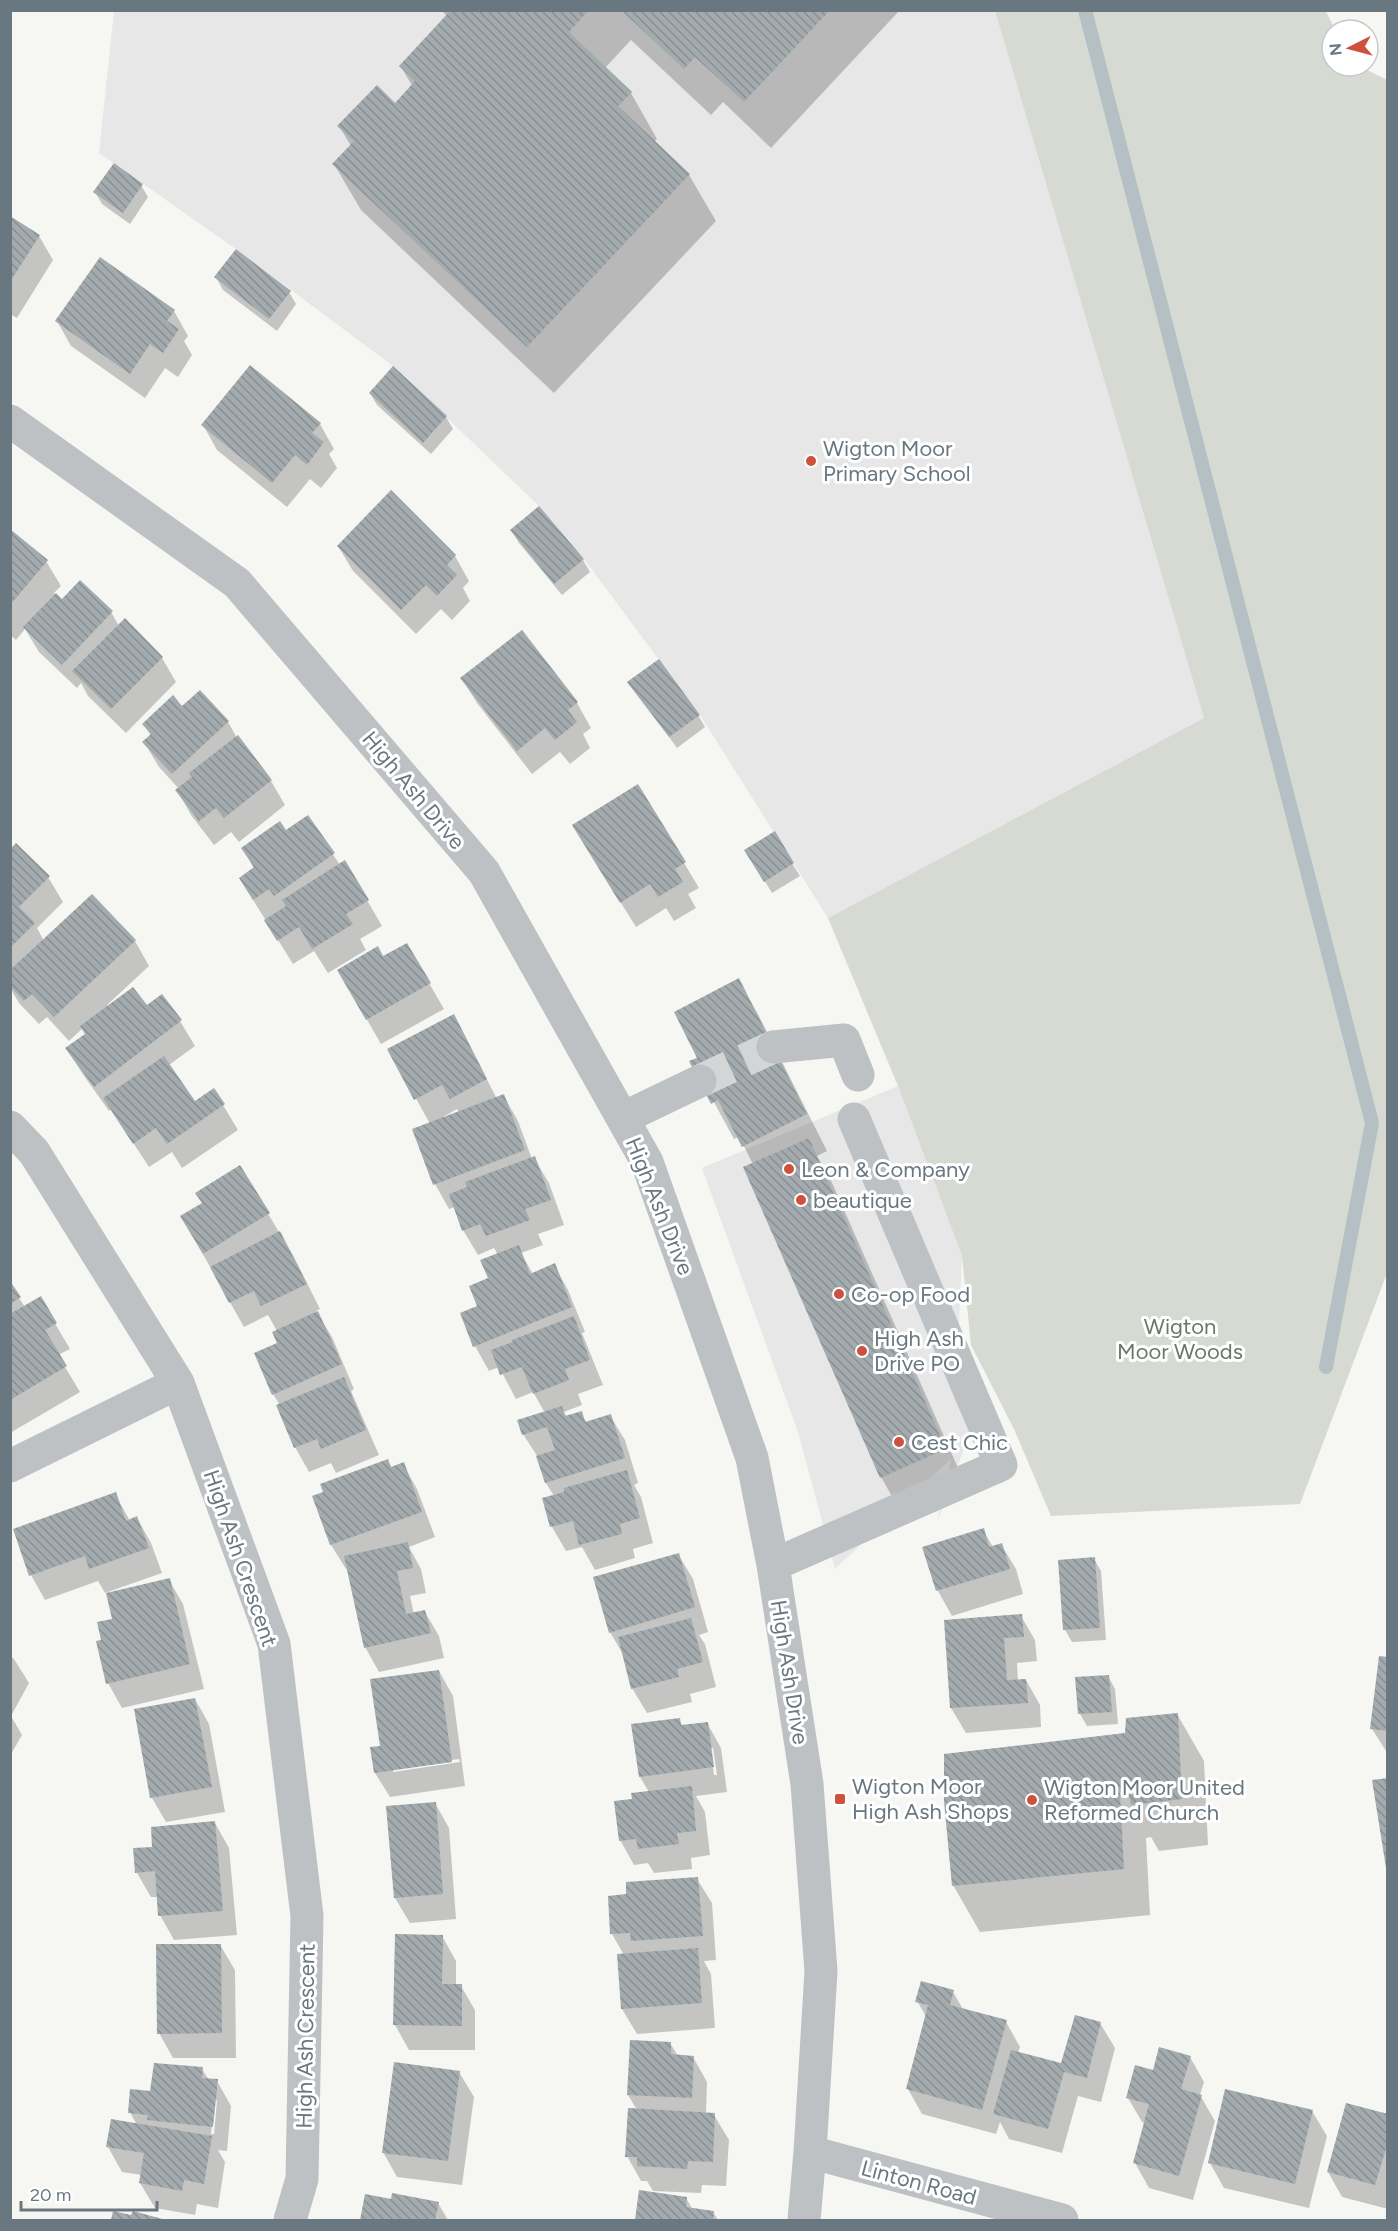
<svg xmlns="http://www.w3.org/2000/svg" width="1398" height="2231" viewBox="0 0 1398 2231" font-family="Figtree,sans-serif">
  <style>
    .built { fill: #e6e7e6 }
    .green { fill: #d6dad3 }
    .shadow { fill: #0003; fill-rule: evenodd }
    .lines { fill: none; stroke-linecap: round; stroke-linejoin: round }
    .stream { stroke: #b4c0c3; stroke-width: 14 }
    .building { fill: url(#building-back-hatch) }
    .minor-tunnel { stroke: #d3d6d6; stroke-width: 33; stroke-dasharray: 33 16; stroke-linecap: butt }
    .minor { stroke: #bdc1c4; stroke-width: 33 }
    .poi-dot { fill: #cd513c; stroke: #fff; stroke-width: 2 }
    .labels { text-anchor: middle; stroke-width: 6; stroke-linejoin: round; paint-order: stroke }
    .poi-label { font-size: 22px; fill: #697880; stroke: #fff; text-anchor: start }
    .street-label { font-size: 22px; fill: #697880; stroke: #fff }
    .park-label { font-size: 22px; fill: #6c7867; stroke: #fff }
  </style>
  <defs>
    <pattern id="building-back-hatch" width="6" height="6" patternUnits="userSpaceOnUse" patternTransform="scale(1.5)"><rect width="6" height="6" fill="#a3abaf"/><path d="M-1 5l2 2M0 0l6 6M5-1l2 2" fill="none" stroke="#899094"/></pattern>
  </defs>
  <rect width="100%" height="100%" fill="#f6f6f3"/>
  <!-- built -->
  <path class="built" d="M114 11H995L1204 718 828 918 700 715 584 559 539 506 393 366 236 249 99 153Z
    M898 1086 962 1256 959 1325 972 1427 937 1522 951 1459 835 1569 798 1432 702 1168Z"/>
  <!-- green -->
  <path class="green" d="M995 11H1326L1335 30H1332V66H1359L1387 80V1273L1300 1504 1051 1516 1014 1429 971 1345 962 1256 898 1086 828 918 1204 718Z"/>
  <!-- shadow -->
  <path class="shadow" d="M441 10H900L771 148 723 102 711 115 631 40 605 68 631 93 657 139 654 142 689 175 716 221 554 393 361 210 334 164 351 146 339 126 395 105 413 87 401 67 448 17Z
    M141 185 148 197 130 224 102 204 95 192Z
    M10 218 39 236 53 260 17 318 10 314Z
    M216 277 289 292 296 304 277 331 223 290Z
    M174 311 188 336 184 341 192 355 178 377 165 368 145 398 71 346 57 321Z
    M393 369 446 417 453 429 431 454 377 405 370 393Z
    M320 424 334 449 329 454 337 468 321 488 310 479 287 507 217 450 203 425Z
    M391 493 455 556 469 581 463 588 470 601 452 620 441 609 416 634 353 571 338 546Z
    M10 531 46 561 61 586 54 593 62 601 111 612 119 626 162 658 176 682 126 733 88 696 81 683 77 688 39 652 25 629 16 640 10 635Z
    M512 531 583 560 590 572 562 595 519 543Z
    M522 632 577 703 591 728 583 734 590 748 570 764 560 752 532 774 477 703 462 679Z
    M629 682 698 715 705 727 677 748Z
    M182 708 228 722 237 738 271 781 285 805 239 842 231 832 214 845 191 815 177 790 179 789 159 767 144 742 151 736 144 724Z
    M638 786 699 888 688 894 696 908 674 921 666 908 636 927 588 850Z
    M308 817 340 865 345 862 382 926 360 939 366 950 328 973 314 951 293 964 240 879 254 869 243 848 286 832Z
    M774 834 800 876 772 893 746 850Z
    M10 850 48 877 63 902 37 928 44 941H135L149 966 107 1005 108 1007H147L180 1021 195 1046 169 1065 194 1103 214 1090 238 1130 182 1168 172 1152 149 1167 111 1109 109 1111 82 1073 67 1049 86 1035 83 1028 69 1041 47 1017 39 1024 19 1003 10 988Z
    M407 945 444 1009 381 1044 339 971 383 958Z
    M738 980 759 1016 827 1151 817 1156 829 1176 966 1486 902 1514 881 1477 745 1168 753 1164 739 1137 734 1139 692 1062 699 1059Z
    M467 1041 497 1099 504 1096 518 1121 532 1159 534 1158 549 1183 564 1225 538 1234 543 1245 521 1253 533 1274 554 1265 568 1290 585 1332 582 1333 603 1385 578 1394 582 1405 564 1412 567 1417 581 1413 587 1423 610 1416 625 1440 638 1483 634 1485 641 1497 653 1543 633 1549 635 1558 595 1570 582 1547 566 1551 552 1527 544 1499 554 1496 546 1483 539 1459 523 1434 545 1413 533 1392 516 1399 499 1367 489 1371 475 1346 479 1307 498 1255 494 1248 478 1255 463 1230 455 1207 449 1209 435 1184 430 1124 389 1049ZM457 1109 459 1113 444 1119 443 1117Z
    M240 1167 294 1257 320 1309 316 1311 332 1337 354 1389 351 1391 379 1455 336 1473 331 1463 309 1472 295 1447 280 1405 273 1394 279 1344 277 1331 268 1315 244 1327 196 1242 203 1204Z
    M10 1284 25 1307 40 1298 70 1349 58 1355 80 1392 10 1433Z
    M387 1461 392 1468 403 1464 417 1489 435 1537 409 1547 421 1569 426 1593 410 1596 414 1614 425 1612 439 1636 444 1658 379 1672 365 1647 348 1568 346 1569 331 1545 314 1497Z
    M115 1494 130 1521 137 1518 151 1543 162 1573 105 1593 98 1581 45 1600 31 1575 15 1530Z
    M983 1530 993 1547 1001 1544 1016 1569 1023 1594 952 1616 938 1591 924 1548Z
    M678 1554 693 1579 708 1632 699 1635 705 1644 716 1687 690 1694 692 1702 647 1713 632 1688 624 1656 610 1632Z
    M1094 1559 1101 1571 1106 1640 1072 1642 1065 1630 1060 1562Z
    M169 1580 183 1604 204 1689 122 1708 108 1683 103 1641 113 1620Z
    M1021 1616 1035 1640 1037 1661 1017 1663 1018 1681 1026 1680 1040 1705 1041 1727 966 1733 951 1708 945 1621Z
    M10 1656 14 1659 29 1683 11 1716 22 1735 10 1756Z
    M1388 1659V1754L1372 1729Z
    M439 1671 453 1696 465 1786 390 1797 375 1773 382 1747ZM459 1759 460 1762 393 1772V1769Z
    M1108 1676 1115 1689 1118 1724 1087 1726 1080 1714Z
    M195 1699 209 1724 225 1812 166 1822 152 1798 136 1710Z
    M1177 1714 1204 1761 1208 1845 1159 1851 1151 1837 1146 1838 1150 1915 980 1932 953 1885 1126 1734Z
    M679 1719 683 1727 707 1723 721 1748 727 1792 696 1796 705 1812 710 1855 691 1858 692 1869 654 1873 648 1863 634 1865 620 1840 633 1800 649 1792 640 1777ZM710 1748H713L717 1775H714Z
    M435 1803 449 1828 456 1919 410 1923 395 1898Z
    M215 1823 229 1848 237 1935 174 1940 160 1915 158 1897H151L137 1873 154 1848Z
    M697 1879 712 1903 716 1960 704 1961 711 1974 715 2028 637 2034 622 2009 618 1955H624L612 1934 628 1896Z
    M442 1936 456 1961V1986H461L475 2010V2050H409L395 2025Z
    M220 1945 235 1970 236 2058H173L159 2033Z
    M953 1992 964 2011 1006 2022 1020 2047 1018 2053 1063 2065 1100 2023 1115 2048 1101 2102 1078 2096 1062 2153 1009 2139 1000 2122 996 2134 922 2114 908 2089 927 2018 917 2001Z
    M670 2043 678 2056 693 2057 707 2082 706 2114 714 2115 729 2140 726 2186 702 2185 701 2193 653 2191 647 2181H641L627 2156 637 2110 628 2095Z
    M1190 2057 1204 2082 1200 2095 1215 2121 1193 2200 1149 2188 1135 2163 1145 2123 1142 2122 1128 2098 1154 2071Z
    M202 2069 209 2080 217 2081 231 2106 227 2151 218 2150 225 2162 218 2208 197 2204 195 2215 155 2208 140 2183 142 2175 122 2172 108 2147 137 2125 130 2112 152 2093ZM215 2099 217 2101 214 2134H211Z
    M459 2072 474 2097 462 2185 397 2177 383 2152Z
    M1312 2111 1327 2136 1309 2208 1224 2188 1210 2163Z
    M1388 2116V2209L1342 2197 1328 2172Z
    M641 2192 686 2198 693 2210 713 2212 718 2220H637Z
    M366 2196 392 2201 438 2203 448 2220H361Z
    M114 2212 132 2217 134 2213 163 2220H112Z"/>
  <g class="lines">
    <!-- stream -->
    <path class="stream" d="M1085 10 1372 1123 1326 1367"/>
  </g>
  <!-- building -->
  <path class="building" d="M451 10H589L569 32 632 92 618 106 690 174 527 347 332 164 354 141 337 126 377 85 395 103 415 81 399 66Z
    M621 10H830L744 102 695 57 684 69Z
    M114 163 143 184 123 213 93 192Z
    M10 216 40 235 10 282Z
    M236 249 291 291 269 319 214 277Z
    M100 257 175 310 167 321 179 329 163 353 150 344 130 374 55 321Z
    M250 365 321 423 312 433 324 442 307 465 295 455 272 483 201 425Z
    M393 366 447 416 423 443 369 393Z
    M391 490 456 555 447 565 457 575 437 596 426 585 401 610 337 546Z
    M539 506 584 559 554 584 510 530Z
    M10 529 48 560 10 605Z
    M80 580 113 611 62 665 23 627 56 593 62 599Z
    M125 618 163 657 111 709 72 671Z
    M522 630 578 702 568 710 577 722 555 740 545 728 517 751 460 678Z
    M659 659 700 715 669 737 627 682Z
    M200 690 229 721 172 774 142 742 151 734 142 724 173 695 182 706Z
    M238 735 272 780 224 818 216 808 199 821 175 790 192 777 189 773Z
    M638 784 686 862 675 869 683 882 658 897 650 884 620 903 572 825Z
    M308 815 335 853 274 896 269 889 253 900 239 878 254 867 241 848 280 821 286 830Z
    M775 831 794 863 764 882 744 850Z
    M16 843 50 876 19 907 35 923 10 948V849Z
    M345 860 369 900 346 914 353 924 312 949 299 927 277 941 264 920 286 906 282 900Z
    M92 894 136 940 54 1017 32 994 24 1001 10 986V970Z
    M407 943 431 983 366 1020 337 970 378 946 383 956Z
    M739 978 807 1114 742 1147 718 1100 711 1104 689 1061 697 1058 674 1012Z
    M133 987 147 1005 162 994 182 1020 94 1087 65 1048 85 1034 80 1026Z
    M454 1014 487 1079 450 1099 442 1085 414 1100 387 1049Z
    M164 1056 195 1101 214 1088 225 1104 167 1144 156 1128 133 1144 103 1098Z
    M504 1094 525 1150 433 1185 412 1129Z
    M809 1138 946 1449 880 1478 743 1167Z
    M535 1156 551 1200 525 1209 530 1220 486 1236 480 1224 462 1231 449 1194 467 1187 465 1182Z
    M240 1165 270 1213 203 1254 180 1216 202 1203 195 1193Z
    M280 1231 307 1284 261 1306 254 1291 229 1303 210 1267Z
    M519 1245 530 1274 555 1263 572 1307 473 1347 460 1313 477 1306 469 1286 488 1278 480 1260Z
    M10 1281 21 1297 10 1304Z
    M41 1296 57 1323 45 1330 67 1366 10 1400V1314Z
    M318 1311 342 1364 272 1395 254 1353 277 1343 272 1332Z
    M574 1316 590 1360 565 1369 569 1380 533 1394 522 1367 500 1375 491 1350 513 1342 512 1340Z
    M344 1377 366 1430 321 1449 317 1439 294 1448 276 1405Z
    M562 1406 565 1416 582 1411 585 1422 611 1414 625 1458 545 1483 536 1456 555 1450 547 1427 522 1435 517 1420Z
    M388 1459 391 1467 404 1462 422 1512 330 1545 312 1496 323 1492 320 1484Z
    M627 1470 640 1518 620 1524 622 1534 579 1545 573 1521 550 1527 542 1498 564 1492V1488Z
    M116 1492 126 1521 137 1516 149 1548 89 1569 85 1556 29 1576 13 1529Z
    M984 1528 989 1547 1002 1543 1010 1569 936 1591 922 1547Z
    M408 1542 413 1568 397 1571 406 1614 425 1610 431 1633 364 1648 344 1556Z
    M679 1553 695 1607 609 1633 593 1577Z
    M1095 1557 1100 1628 1063 1630 1058 1560Z
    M170 1578 190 1664 106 1684 96 1641 101 1640 97 1622 112 1619 106 1593Z
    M1022 1614 1024 1637 1004 1638 1007 1680 1026 1679 1028 1703 950 1708 944 1620Z
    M691 1618 703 1662 677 1669 679 1677 631 1689 618 1637Z
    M1379 1656 1388 1657V1731L1370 1729Z
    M439 1670 452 1762 374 1773 370 1747 380 1746 370 1679Z
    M1109 1675 1112 1712 1078 1714 1075 1677Z
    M195 1698 212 1787 150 1798 134 1709Z
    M1178 1713 1182 1799 1131 1805 1128 1791 1120 1792 1124 1869 952 1886 944 1801V1754L1125 1733 1126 1718Z
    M680 1718 681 1725 708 1722 714 1767 639 1777 631 1724Z
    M1388 1778V1868H1386L1372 1780Z
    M692 1786 696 1831 677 1833 679 1844 638 1849 636 1839 619 1841 614 1801 632 1799 631 1793Z
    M436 1802 443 1894 394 1898 386 1806Z
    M215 1821 223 1911 158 1916 155 1871 135 1873 133 1848 152 1847 151 1827Z
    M698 1877 703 1936 631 1941 630 1933 610 1934 608 1896 626 1894V1882Z
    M395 1934 443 1935 442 1984H462V2026L393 2025Z
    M156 1944H221L222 2033 157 2034Z
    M698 1948 702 2003 621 2009 617 1954Z
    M921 1981 954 1990 950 2005 1007 2020 982 2110 906 2089 928 2005 915 2002Z
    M1075 2015 1101 2022 1087 2078 1064 2072 1048 2129 993 2114 1011 2050 1061 2063Z
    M630 2040 671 2042V2054L694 2056 692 2098 627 2095Z
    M1159 2047 1191 2056 1181 2089 1202 2095 1179 2176 1133 2163 1149 2104 1126 2098 1135 2065 1153 2070Z
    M394 2062 460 2071 448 2161 382 2153Z
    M154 2063 203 2067 202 2078 218 2079 213 2127 147 2120 148 2115 128 2113 130 2089 150 2091Z
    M1225 2089 1313 2110 1295 2184 1208 2163Z
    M1346 2103 1388 2114V2142L1375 2185 1327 2172Z
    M628 2108 715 2113 713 2162 688 2161 687 2169 637 2166V2157H625Z
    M111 2119 212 2136 204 2184 184 2180 182 2191 139 2183 144 2153 106 2147Z
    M639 2190 687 2197 686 2207 714 2211 713 2220H635Z
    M392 2193 439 2202 435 2220H360L365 2194 391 2199Z
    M113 2211 131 2215 133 2211 166 2220H111Z"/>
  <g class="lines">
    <!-- minor-tunnel -->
    <path class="minor-tunnel" d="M700 1081 773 1047"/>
    <!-- minor -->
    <path class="minor" d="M10 421 237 583 484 872 647 1162 752 1458 773 1565 807 1784 821 1971 810 2152 804 2220
      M773 1047 844 1040 858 1075
      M623 1118 700 1081
      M10 1127 34 1152 178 1383 274 1644 307 1916 302 2179 290 2220
      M10 1466 178 1383
      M773 1565 1001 1465 854 1119
      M810 2152 1062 2220"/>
  </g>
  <!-- markers -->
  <g class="poi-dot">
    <circle cx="811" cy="461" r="6"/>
    <circle cx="789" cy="1169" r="6"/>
    <circle cx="801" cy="1200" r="6"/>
    <circle cx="839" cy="1294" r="6"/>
    <circle cx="862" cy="1351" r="6"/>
    <circle cx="899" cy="1442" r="6"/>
    <rect x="834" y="1793" width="12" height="12" rx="3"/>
    <circle cx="1032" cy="1800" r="6"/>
  </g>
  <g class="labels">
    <!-- poi labels -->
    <g class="poi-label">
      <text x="823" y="456">Wigton Moor<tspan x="823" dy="25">Primary School</tspan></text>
      <text x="801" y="1177">Leon &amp; Company</text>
      <text x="813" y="1208">beautique</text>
      <text x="851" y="1302">Co-op Food</text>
      <text x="874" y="1346">High Ash<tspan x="874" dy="25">Drive PO</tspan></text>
      <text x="911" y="1450">Cest Chic</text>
      <text x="852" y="1794">Wigton Moor<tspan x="852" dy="25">High Ash Shops</tspan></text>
      <text x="1044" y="1795">Wigton Moor United<tspan x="1044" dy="25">Reformed Church</tspan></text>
    </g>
    <!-- street labels -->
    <g class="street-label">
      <text transform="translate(414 790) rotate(50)" y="8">High Ash Drive</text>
      <text transform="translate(660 1206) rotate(68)" y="8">High Ash Drive</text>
      <text transform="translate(241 1558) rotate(71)" y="8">High Ash Crescent</text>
      <text transform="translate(790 1672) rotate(81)" y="8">High Ash Drive</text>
      <text transform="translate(305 2036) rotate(-89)" y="8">High Ash Crescent</text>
      <text transform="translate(919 2182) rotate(15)" y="8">Linton Road</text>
    </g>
    <!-- park labels -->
    <g class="park-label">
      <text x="1180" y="1334">Wigton<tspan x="1180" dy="25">Moor Woods</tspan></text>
    </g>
  </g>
  <!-- border -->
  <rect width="1398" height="2231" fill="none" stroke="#697880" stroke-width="24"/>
  <!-- north arrow -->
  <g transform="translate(1350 48) rotate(264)"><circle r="28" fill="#ffffff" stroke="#c3c9cc" stroke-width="1.5"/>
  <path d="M0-4.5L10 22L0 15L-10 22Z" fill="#cd513c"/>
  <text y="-9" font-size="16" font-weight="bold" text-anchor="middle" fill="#697880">N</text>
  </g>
  <!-- scale -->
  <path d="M21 2201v9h136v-9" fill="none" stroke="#697880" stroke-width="3"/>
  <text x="30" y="2201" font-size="18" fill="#697880" stroke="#ffffff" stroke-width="4.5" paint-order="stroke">20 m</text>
</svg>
